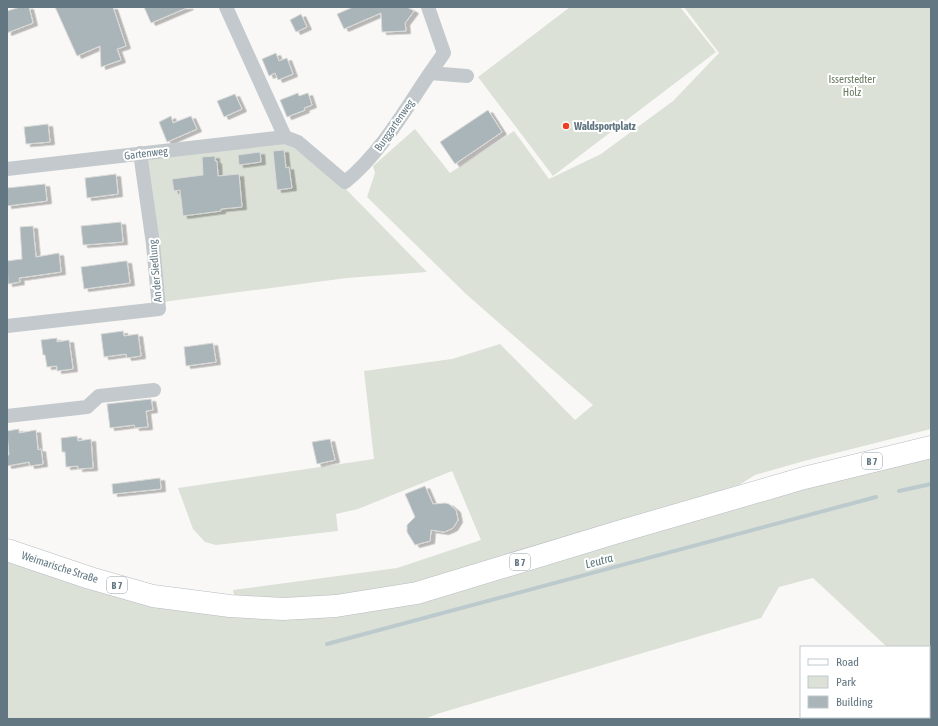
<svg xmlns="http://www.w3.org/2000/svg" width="938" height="726" viewBox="0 0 938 726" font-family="'Asap Condensed',sans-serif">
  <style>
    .green { fill: #dbe1d7 }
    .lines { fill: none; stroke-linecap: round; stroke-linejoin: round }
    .stream { stroke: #bccacd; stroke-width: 4 }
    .building { fill: #aab5b9; stroke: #dadad8; filter: url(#shadow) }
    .primary-casing { stroke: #b7bcc0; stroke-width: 23 }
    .minor { stroke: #c3c9cc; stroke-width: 14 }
    .primary { stroke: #fff; stroke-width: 22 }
    .poi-dot { fill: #ed3e22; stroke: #fff; stroke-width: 1.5 }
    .labels { text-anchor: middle; stroke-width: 4; stroke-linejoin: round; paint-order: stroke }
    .shield { fill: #fff; stroke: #91a0a8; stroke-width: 1 }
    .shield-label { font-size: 10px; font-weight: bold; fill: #627782 }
    .park-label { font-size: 11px; fill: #687a61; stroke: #fff }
    .street-label { font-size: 11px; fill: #627782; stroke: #fff }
    .poi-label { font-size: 11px; font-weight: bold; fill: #627782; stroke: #fff; text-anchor: start }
    .water-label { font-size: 12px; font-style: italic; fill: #5d777c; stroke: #fff }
  </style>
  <defs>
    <filter id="shadow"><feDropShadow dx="4.5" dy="2.5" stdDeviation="0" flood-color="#0004"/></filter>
  </defs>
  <rect width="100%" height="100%" fill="#f9f8f6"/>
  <!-- green -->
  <path class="green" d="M570 7H680L716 52 553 176 478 77Z
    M684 7H931V429L804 461 755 475 739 485 416 586 336 598 235 599 233 590 397 568 481 540 452 471 358 509 336 514 338 531 216 545 205 542 193 529 178 488 374 459 364 371 452 359 500 344 575 420 593 405 466 294 367 197 375 173 373 166 415 129 450 173 514 131 549 179 601 154 673 101 719 53Z
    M282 143 294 148 340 183 427 272 347 278 163 302 146 159Z
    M931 456V719H923L921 717H929V647H887L813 578 779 587 761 618 437 714 425 719H7V559L284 615Z"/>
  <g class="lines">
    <!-- stream -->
    <path class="stream" d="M899 491 931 484
      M327 644 876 497"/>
  </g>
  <!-- building -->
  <path class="building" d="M20 7H29L33 23 7 33V11Z
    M55 7H113L126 46 117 49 121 60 101 67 100 46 77 56Z
    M144 7H189L151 23Z
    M353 7H407L414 11 405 23 406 31 382 32 381 13 344 29 337 14Z
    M301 14 307 27 296 32 290 20Z
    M276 53 279 61 287 58 293 74 278 80 275 73 269 76 262 59Z
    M298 93 299 96 308 93 312 105 304 108 305 110 287 117 280 100Z
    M235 94 242 109 224 117 217 101Z
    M488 110 502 132 455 164 440 142Z
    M171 116 173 123 191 116 197 129 167 142 159 122Z
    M48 124 50 142 26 144 24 127Z
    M284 150 286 168 289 167 292 188 277 190 273 151Z
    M260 152 261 162 239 165 238 155Z
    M215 156V161H217L218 176 239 174 242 207 221 209V211L183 216 180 190 174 191 172 179 203 175 202 157Z
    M116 174 118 194 87 198 85 178Z
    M45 184 47 201 7 206V188Z
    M121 222 123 242 83 245 81 226Z
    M33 226 36 257 59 253 61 272 19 278 20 282 8 284 7 261 22 259 20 227Z
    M125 261H127L130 283 84 289 81 267Z
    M123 331 124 336 138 334 141 356 127 358 126 354 104 357 101 334Z
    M57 338V342L69 340 73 369 57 371V366L47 367 45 355H43L41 340Z
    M213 343 216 362 186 366 184 347Z
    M151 399 153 410 146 411 148 427 135 428 134 425 110 428 107 404Z
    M19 429V433L36 430 38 450 41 449 43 464 30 466 29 462 7 466V455H9L7 431Z
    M77 436 78 441 91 439 93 468 78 469V466L66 467 65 452H62L61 438Z
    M330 439 335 460 317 464 312 442Z
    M160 478 161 489 113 494 112 484Z
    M425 486 433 504 445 503 449 504 456 510 458 520 453 528 449 530 444 532 431 530 430 541 415 545 407 532V525L415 517 405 494Z"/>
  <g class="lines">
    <defs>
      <path id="primary" d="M7 550 90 578 153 596 230 606 283 609 336 606 417 593 618 532 804 478 931 447"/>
    </defs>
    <!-- primary casing -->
    <use href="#primary" class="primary-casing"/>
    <!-- minor -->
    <path class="minor" d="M226 7 285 137 298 142 345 182C380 154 405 110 430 73
      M428 7 444 53 430 73 467 76
      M7 169 285 137
      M7 326 159 309 153 244 140 153
      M7 416 87 407 99 396 154 390"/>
    <!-- primary -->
    <use href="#primary" class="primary"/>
  </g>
  <!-- markers -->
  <circle class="poi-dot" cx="566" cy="126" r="4"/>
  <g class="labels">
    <!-- shield labels -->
    <g class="shield">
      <rect x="862" y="453" width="20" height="16" rx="3"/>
      <rect x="510" y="554" width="20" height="16" rx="3"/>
      <rect x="107" y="577" width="20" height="16" rx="3"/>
    </g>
    <g class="shield-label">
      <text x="872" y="465">B 7</text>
      <text x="520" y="566">B 7</text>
      <text x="117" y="589">B 7</text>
    </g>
    <!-- park labels -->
    <g class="park-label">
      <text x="852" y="83">Isserstedter<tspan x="852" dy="13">Holz</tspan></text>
    </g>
    <!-- street labels -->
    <g class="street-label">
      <text transform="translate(394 125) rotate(-55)" y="4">Burggartenweg</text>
      <text transform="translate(146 153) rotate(-7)" y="4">Gartenweg</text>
      <text transform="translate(155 271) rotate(-95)" y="4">An der Siedlung</text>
      <text transform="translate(60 567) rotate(18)" y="4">Weimarische Straße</text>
    </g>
    <!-- poi labels -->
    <g class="poi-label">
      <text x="574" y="130">Waldsportplatz</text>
    </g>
    <!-- water labels -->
    <g class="water-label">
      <text transform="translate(599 561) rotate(-15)" y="4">Leutra</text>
    </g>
  </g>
  <!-- border -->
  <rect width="938" height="726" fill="none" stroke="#627782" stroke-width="16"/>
  <!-- legend -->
  <rect x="800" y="646" width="130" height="72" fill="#ffffff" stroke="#c0c9cd"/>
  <rect x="808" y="659" width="20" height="6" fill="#ffffff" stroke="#c0c9cd"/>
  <text x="836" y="666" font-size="12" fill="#627782">Road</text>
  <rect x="808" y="676" width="20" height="12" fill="#dbe1d7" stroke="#c0c9cd"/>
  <text x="836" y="686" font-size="12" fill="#627782">Park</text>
  <rect x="808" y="696" width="20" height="12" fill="#aab5b9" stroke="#c0c9cd"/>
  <text x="836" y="706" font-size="12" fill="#627782">Building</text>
</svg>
